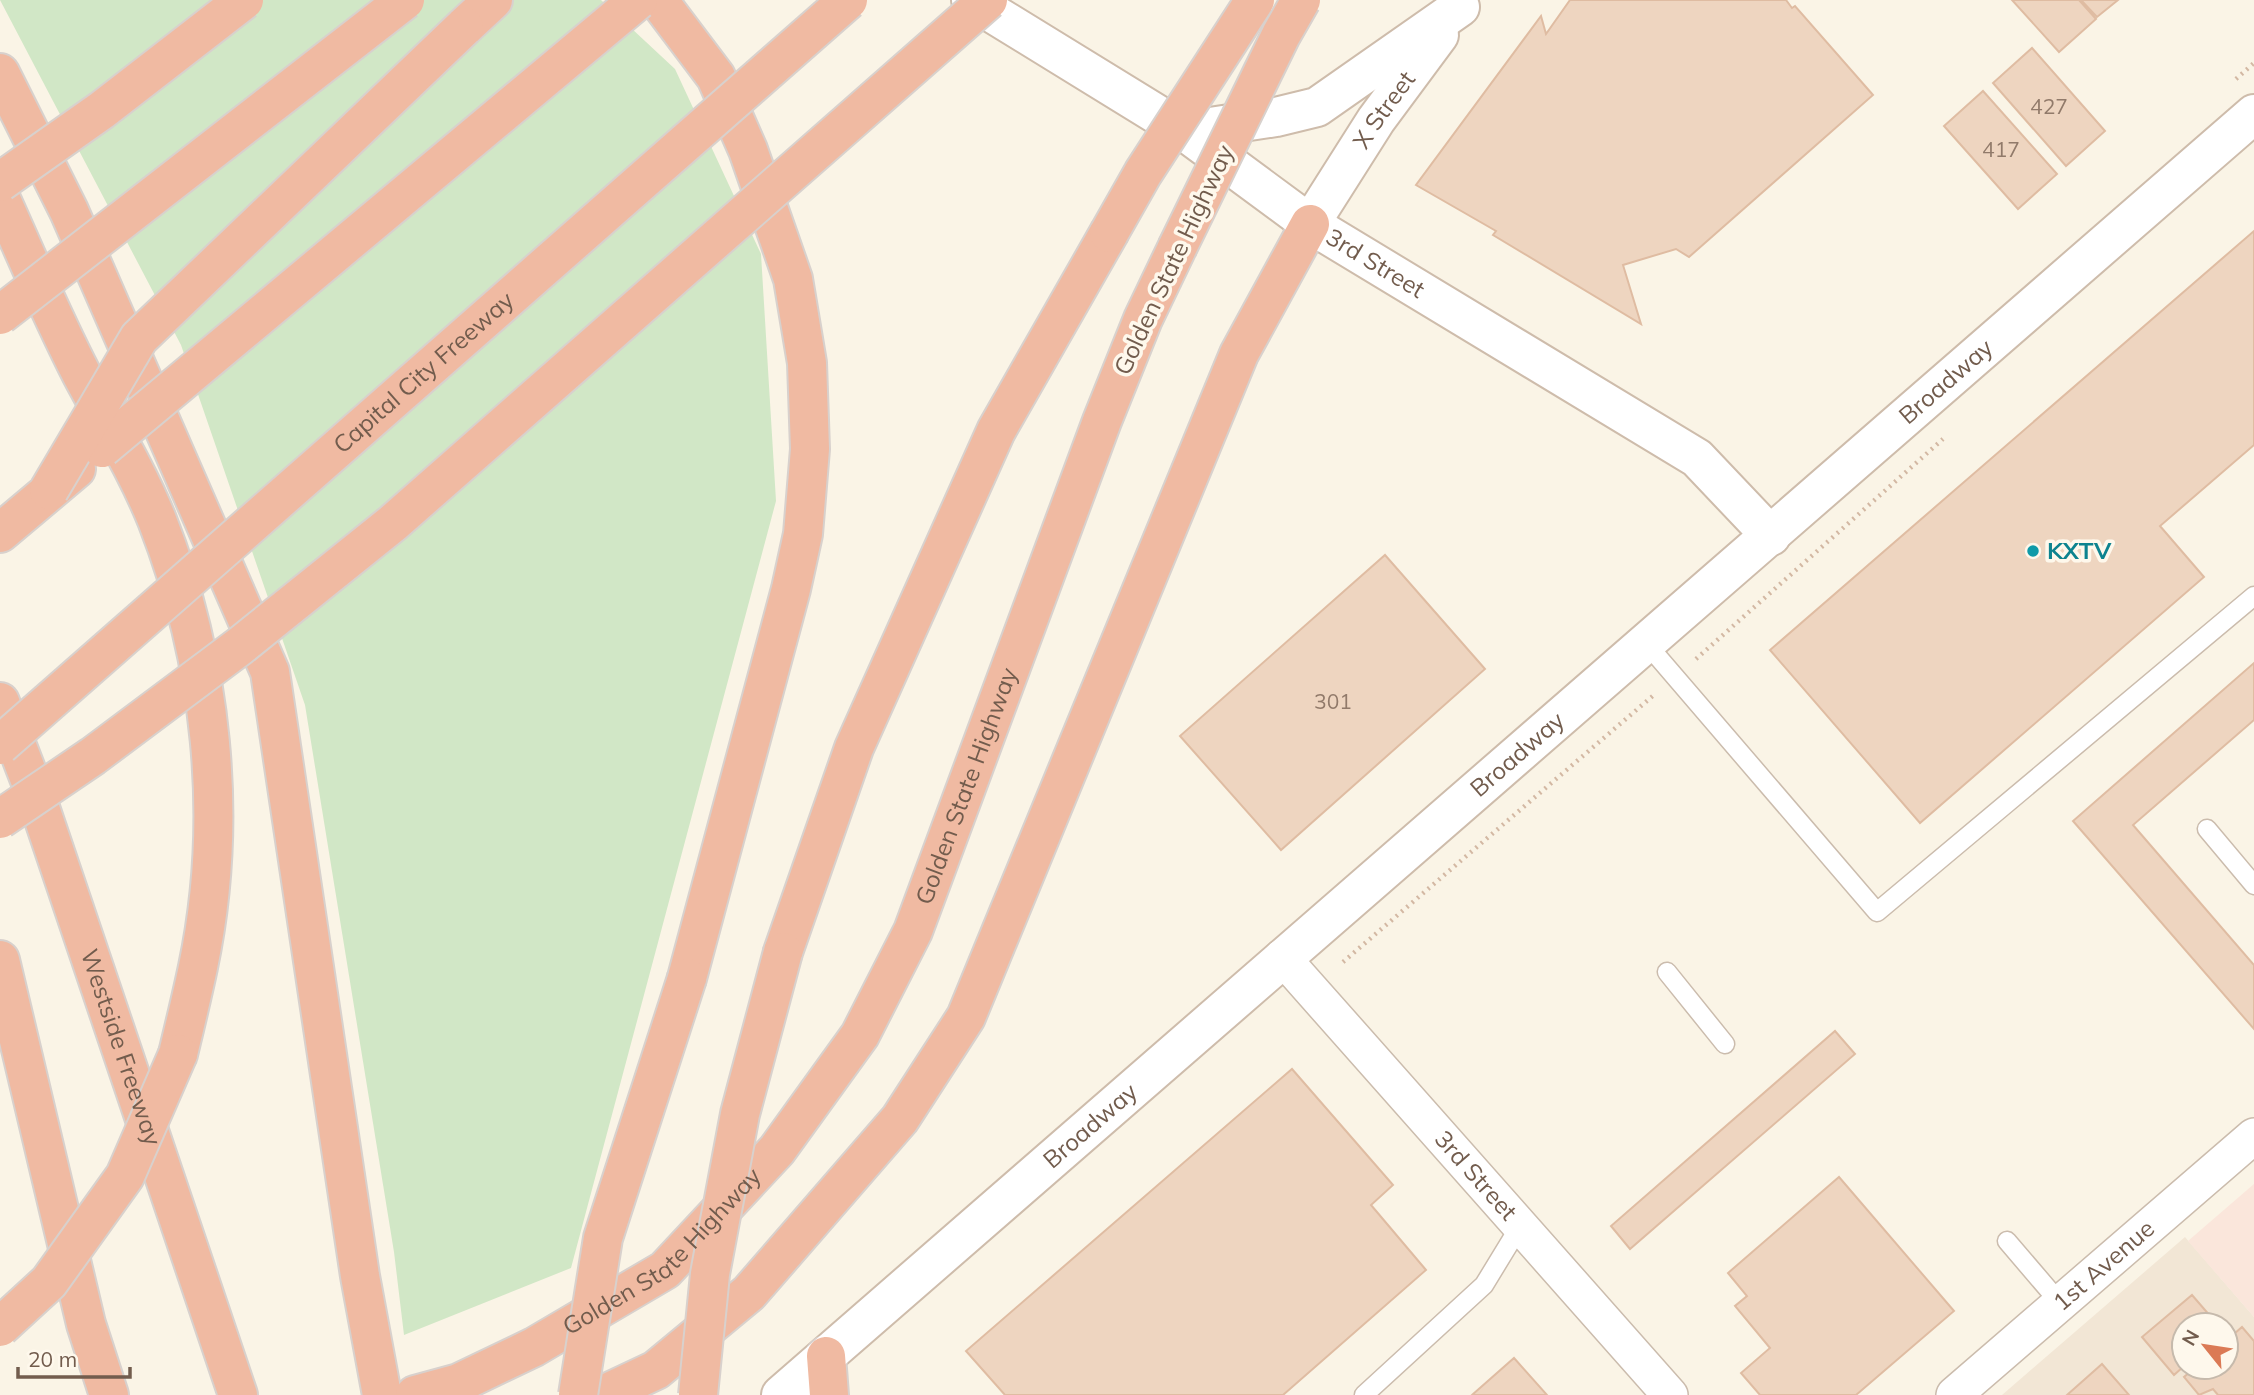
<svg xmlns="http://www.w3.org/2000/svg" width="2254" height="1395" viewBox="0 0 2254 1395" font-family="Mulish,sans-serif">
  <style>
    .residential { fill: #f2e6d5; fill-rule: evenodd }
    .commercial { fill: #fae6db }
    .green { fill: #d1e7c6 }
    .building { fill: #eed5c0; stroke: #dfbca2; stroke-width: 2 }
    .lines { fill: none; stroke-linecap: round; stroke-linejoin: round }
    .lane-casing { stroke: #cbbcad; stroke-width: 21 }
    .street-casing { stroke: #cbbcad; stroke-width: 38 }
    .secondary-casing { stroke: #cebcab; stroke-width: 42 }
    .highway-casing { stroke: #d8d1cd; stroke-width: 42 }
    .path { stroke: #d3b8a3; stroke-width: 4.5; stroke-dasharray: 2 5; stroke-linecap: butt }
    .lane { stroke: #fff; stroke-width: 18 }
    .street { stroke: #fff; stroke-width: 35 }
    .secondary { stroke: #fff; stroke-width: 38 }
    .highway { stroke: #f0baa2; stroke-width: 38 }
    .highway-bridge-casing { stroke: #d8d1cd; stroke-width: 42; stroke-linecap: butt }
    .highway-bridge { stroke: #f0baa2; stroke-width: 38 }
    .culture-dot { fill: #0f9aa8; stroke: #fef8ec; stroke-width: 2.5 }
    .labels { text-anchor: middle; stroke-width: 7; stroke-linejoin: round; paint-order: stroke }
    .number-label { font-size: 21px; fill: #917a6a }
    .street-label { font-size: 24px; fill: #725c4d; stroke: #fef8ec }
    .culture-label { font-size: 24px; font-weight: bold; fill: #0d838f; stroke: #fef8ec; text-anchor: start }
  </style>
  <rect width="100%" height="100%" fill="#faf4e6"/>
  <!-- residential -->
  <path class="residential" d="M2185 1237 2254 1317V1395H2002ZM2184 1325H2226V1367H2184Z"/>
  <!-- commercial -->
  <path class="commercial" d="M2254 1184V1317L2188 1241Z"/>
  <!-- green -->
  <path class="green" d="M601 0 675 69 761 254 776 501 571 1268 404 1335 394 1252 305 705 181 345 0 0Z"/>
  <!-- building -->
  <path class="building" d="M1570 0H1786L1792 8 1795 6 1873 95 1689 257 1676 249 1623 265 1641 324 1493 235 1496 231 1416 185 1541 16 1546 34Z
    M2012 0H2079L2096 19 2059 52Z
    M2081 0H2118L2097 17Z
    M2032 48 2105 131 2066 166 1993 83Z
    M1983 91 2057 174 2018 209 1944 126Z
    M2254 231V445L2160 526 2204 577 1920 823 1770 650Z
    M1385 555 1485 669 1281 850 1180 736Z
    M2254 663V720L2133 825 2254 965V1029L2073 821Z
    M1835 1031 1855 1054 1630 1249 1611 1226Z
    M1292 1069 1393 1185 1371 1205 1426 1270 1283 1395H1005L966 1351Z
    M1839 1177 1954 1311 1856 1395H1760L1741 1373 1770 1348 1735 1306 1747 1296 1728 1273Z
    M2192 1295 2218 1325H2184V1366L2174 1375 2142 1337Z
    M2242 1327 2254 1341V1395H2218L2213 1389 2199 1395 2184 1377 2196 1367H2226V1341Z
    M1514 1358 1547 1395H1472Z
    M2102 1364 2129 1395H2067Z"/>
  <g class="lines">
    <defs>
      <path id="lane" d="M1646 643 1877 912 2254 596
        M2207 829 2254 885
        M1667 972 1725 1044
        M2007 1241 2060 1303
        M1364 1395 1484 1285 1520 1226"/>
      <g id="street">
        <path id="s1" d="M1282 957 1670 1395"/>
        <path id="s2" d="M1954 1395 2254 1136"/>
      </g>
      <g id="secondary">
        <path id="s3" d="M971 0 1184 131 1310 224 1697 458 1771 536"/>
        <path d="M1210 127 1276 117 1317 107 1460 7"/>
        <path id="s4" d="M1310 224 1376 120 1439 35"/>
        <path id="s5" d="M781 1395 2254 114"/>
      </g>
      <g id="highway">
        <path d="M658 0 716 77 748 150 793 279 807 363 810 449 803 534 791 589 687 978"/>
        <path d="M464 27 493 0"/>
        <path d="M0 73 69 211 270 672 360 1276 382 1395"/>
        <path d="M0 197C27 257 52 317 82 375 107 422 137 470 157 520 212 661 229 818 198 967 192 996 185 1025 178 1054"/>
        <path d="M0 533 76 469"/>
        <path id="s6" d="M0 702 35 793 238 1395"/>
        <path d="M783 952 854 748 996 431 1109 233"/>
        <path d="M0 960 86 1324 109 1395"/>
        <path d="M826 1356 829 1395"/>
        <path id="s7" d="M415 1395 459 1383 534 1347 665 1270 777 1150 860 1035 913 931 1102 421 1143 319 1177 248"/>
        <path d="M603 1395 656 1370 749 1293 900 1119 966 1017 1239 354 1310 224"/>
      </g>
    </defs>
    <!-- lane casing -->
    <use href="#lane" class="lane-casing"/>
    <!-- street casing -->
    <use href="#street" class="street-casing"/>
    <!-- secondary casing -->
    <use href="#secondary" class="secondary-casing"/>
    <!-- highway casing -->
    <use href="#highway" class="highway-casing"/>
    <!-- path -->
    <path class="path" d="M2236 79 2254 63
      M1696 659 1943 439
      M1343 962 1655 694"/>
    <!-- lane -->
    <use href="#lane" class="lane"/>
    <!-- street -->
    <use href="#street" class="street"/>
    <!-- secondary -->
    <use href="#secondary" class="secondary"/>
    <!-- highway -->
    <use href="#highway" class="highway"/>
    <defs>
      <g id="highway-bridge">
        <path d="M0 182 102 110 244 0"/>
        <path d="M1109 233 1143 173 1255 0"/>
        <path d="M1177 248 1281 35 1301 0"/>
        <path d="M0 315 405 0"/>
        <path d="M102 448 638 0"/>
        <path d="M49 490 139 338 464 27"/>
        <path id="s8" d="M0 745 848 0"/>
        <path d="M0 819 93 756 240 646 393 523 988 0"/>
        <path d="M0 1327 49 1282 125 1176 178 1054"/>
        <path d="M578 1395 603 1238 687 978"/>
        <path d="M698 1395 710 1274 740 1114 783 952"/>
      </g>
    </defs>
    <!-- highway-bridge casing -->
    <use href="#highway-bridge" class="highway-bridge-casing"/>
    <!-- highway-bridge -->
    <use href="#highway-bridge" class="highway-bridge"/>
  </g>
  <!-- markers -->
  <circle class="culture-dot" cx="2033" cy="551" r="7"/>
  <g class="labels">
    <!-- number labels -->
    <g class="number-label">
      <text x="2049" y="114">427</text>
      <text x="2001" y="157">417</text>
      <text x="1333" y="709">301</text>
    </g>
    <!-- street labels -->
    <g class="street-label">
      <text dy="8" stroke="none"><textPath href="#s4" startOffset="136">X Street</textPath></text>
      <text transform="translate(1174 260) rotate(-65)" y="8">Golden State Highway</text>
      <text dy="8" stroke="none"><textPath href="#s3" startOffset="483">3rd Street</textPath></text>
      <text dy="8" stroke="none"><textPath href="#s8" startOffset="564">Capital City Freeway</textPath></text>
      <text dy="8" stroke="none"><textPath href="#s5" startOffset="1544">Broadway</textPath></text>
      <text dy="8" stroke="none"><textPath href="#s5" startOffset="976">Broadway</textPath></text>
      <text dy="8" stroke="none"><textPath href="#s7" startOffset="858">Golden State Highway</textPath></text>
      <text dy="8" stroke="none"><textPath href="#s6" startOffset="366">Westside Freeway</textPath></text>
      <text dy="8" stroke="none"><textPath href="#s5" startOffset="410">Broadway</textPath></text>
      <text dy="8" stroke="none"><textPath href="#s1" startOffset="292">3rd Street</textPath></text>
      <text dy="8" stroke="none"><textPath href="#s7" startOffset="290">Golden State Highway</textPath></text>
      <text dy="8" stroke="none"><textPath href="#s2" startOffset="198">1st Avenue</textPath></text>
    </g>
    <!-- culture labels -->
    <g class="culture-label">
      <text x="2047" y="559">KXTV</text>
    </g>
  </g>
  <!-- north arrow -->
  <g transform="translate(2205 1346) rotate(300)"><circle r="33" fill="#fef8ec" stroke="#c6baac" stroke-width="2"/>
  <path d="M0-5L12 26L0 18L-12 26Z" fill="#db7a55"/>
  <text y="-10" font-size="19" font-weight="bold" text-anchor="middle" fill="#725c4d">N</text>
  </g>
  <!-- scale -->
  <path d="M18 1367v10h112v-10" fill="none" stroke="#725c4d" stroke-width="3.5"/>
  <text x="28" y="1367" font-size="21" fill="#725c4d" stroke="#fef8ec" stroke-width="5" paint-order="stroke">20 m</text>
</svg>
